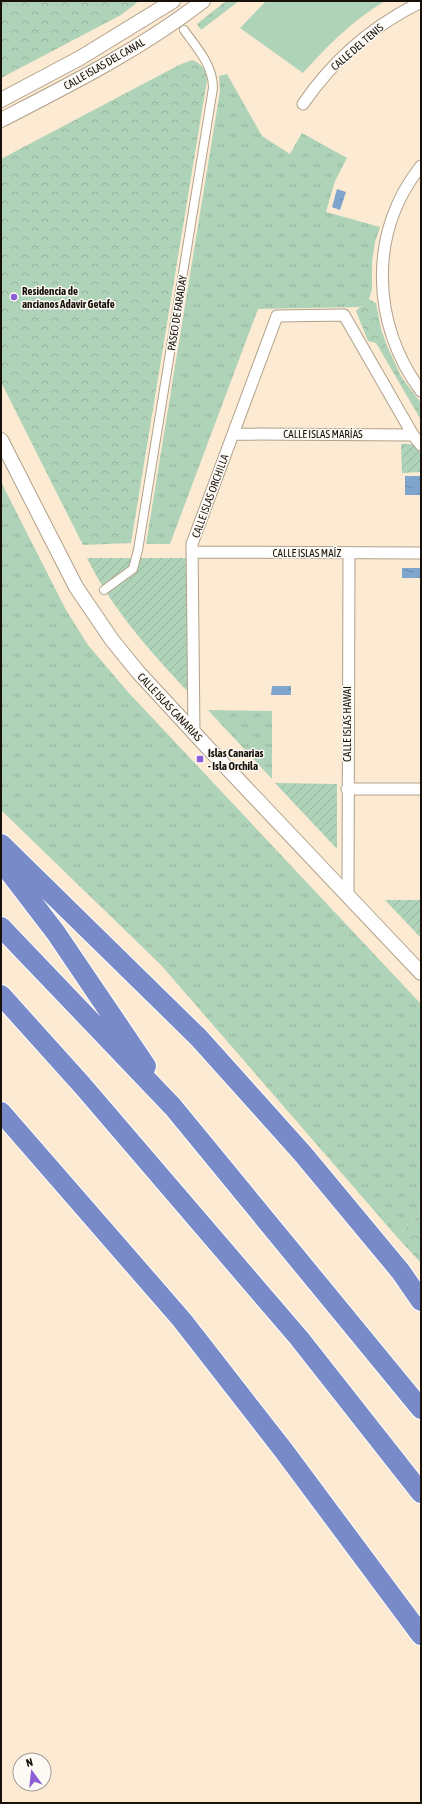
<svg xmlns="http://www.w3.org/2000/svg" width="422" height="1804" viewBox="0 0 422 1804" font-family="'Asap Condensed',sans-serif">
  <style>
    .grass { fill: url(#grass-tufts) }
    .park { fill: url(#park-crowns) }
    .garden { fill: url(#garden-furrows) }
    .pitch { fill: #afd3b8 }
    .water { fill: url(#water-ripples) }
    .lines { fill: none; stroke-linecap: round; stroke-linejoin: round }
    .pedestrian-casing { stroke: #b1a18a; stroke-width: 10 }
    .minor-casing { stroke: #b1a18a; stroke-width: 13 }
    .tertiary-casing { stroke: #b1a18a; stroke-width: 16 }
    .motorway-casing { stroke: #fff; stroke-width: 22 }
    .pedestrian { stroke: #fff; stroke-width: 8 }
    .minor { stroke: #fff; stroke-width: 11 }
    .tertiary { stroke: #fff; stroke-width: 14 }
    .motorway { stroke: #798ac8; stroke-width: 20 }
    .poi-dot { fill: #8e5ed7; stroke: #fdfaf5; stroke-width: 1.5 }
    .labels { text-anchor: middle; stroke-width: 3; stroke-linejoin: round; paint-order: stroke }
    .street-label { font-size: 11px; fill: #171109; stroke: #fdfaf5 }
    .poi-label { font-size: 11px; font-weight: bold; fill: #171109; stroke: #fdfaf5; text-anchor: start }
  </style>
  <defs>
    <pattern id="grass-tufts" width="24" height="20" patternUnits="userSpaceOnUse"><rect width="24" height="20" fill="#afd3b8"/><path d="M3 7l-1-3M5 7V3M7 7l1-3M15 17l-1-3M17 17v-4M19 17l1-3" fill="none" stroke="#96b49d"/></pattern>
    <pattern id="park-crowns" width="20" height="18" patternUnits="userSpaceOnUse"><rect width="20" height="18" fill="#afd3b8"/><path d="M2 6a3 3 0 1 1 6 0M12 15a3 3 0 1 1 6 0" fill="none" stroke="#96b49d"/></pattern>
    <pattern id="garden-furrows" width="10" height="10" patternUnits="userSpaceOnUse"><rect width="10" height="10" fill="#afd3b8"/><path d="M-1 1l2-2M0 10L10 0M9 11l2-2" fill="none" stroke="#96b49d"/></pattern>
    <pattern id="water-ripples" width="26" height="14" patternUnits="userSpaceOnUse"><rect width="26" height="14" fill="#7fa5ce"/><path d="M2 4q2-2 4 0t4 0M15 11q2-2 4 0t4 0" fill="none" stroke="#6785a5"/></pattern>
  </defs>
  <rect width="100%" height="100%" fill="#fcead2"/>
  <!-- grass -->
  <path class="grass" d="M226 1H239L201 30 197 24Z
    M227 74 262 136 290 154 302 133 347 158 335 181 326 212 380 227 375 242 372 262V289L369 299 360 307 258 309 170 544H146L220 91 219 76Z
    M1 482 66 610 88 645 128 692 421 1004V1212L397 1237 161 965 1 810Z
    M208 710 272 711V779Z"/>
  <!-- park -->
  <path class="park" d="M1 1H139L121 15 1 78Z
    M192 60C202 64 206 69 207 80L131 543 83 545 1 382V159L179 65Z
    M369 299 376 303 381 329 387 346 402 378 421 403V420L376 343 368 341 356 311Z
    M421 1212V1263L397 1237Z"/>
  <!-- garden -->
  <path class="garden" d="M401 444H414L421 454V472L402 473Z
    M87 558H187L188 692C150 651 112 609 87 558Z
    M275 783 337 784V849Z
    M385 900H421V938Z"/>
  <!-- pitch -->
  <path class="pitch" d="M266 1H385C353 20 327 46 303 73L240 28Z"/>
  <!-- water -->
  <path class="water" d="M337 189 346 192 340 210 332 207Z
    M405 476H421V495H405Z
    M402 568H420V578H402Z
    M272 686H291V695H271Z"/>
  <g class="lines">
    <defs>
      <path id="pedestrian" d="M104 590 133 569 138 550 213 88C213 65 197 48 184 30"/>
      <path id="minor" d="M303 104C333 60 374 25 421 2
        M421 166C368 232 371 324 421 391
        M233 434 413 435
        M192 552 421 553
        M194 733 192 544 277 316 344 315 413 435 421 445
        M347 789H421
        M348 894 349 553"/>
      <path id="tertiary" d="M1 100 80 58 173 1
        M1 120C71 84 141 49 203 1
        M1 440 76 587 112 640 138 672 209 749 421 973"/>
      <path id="motorway" d="M1 844 199 1038 303 1154 401 1272 421 1301
        M1 861 56 933 146 1066
        M1 927 173 1107 421 1409
        M1 995 82 1085 299 1338 421 1493
        M1 1112 182 1320 284 1451 421 1635"/>
    </defs>
    <!-- pedestrian casing -->
    <use href="#pedestrian" class="pedestrian-casing"/>
    <!-- minor casing -->
    <use href="#minor" class="minor-casing"/>
    <!-- tertiary casing -->
    <use href="#tertiary" class="tertiary-casing"/>
    <!-- motorway casing -->
    <use href="#motorway" class="motorway-casing"/>
    <!-- pedestrian -->
    <use href="#pedestrian" class="pedestrian"/>
    <!-- minor -->
    <use href="#minor" class="minor"/>
    <!-- tertiary -->
    <use href="#tertiary" class="tertiary"/>
    <!-- motorway -->
    <use href="#motorway" class="motorway"/>
  </g>
  <!-- markers -->
  <g class="poi-dot">
    <circle cx="14" cy="297" r="4"/>
    <rect x="196" y="755" width="8" height="8" rx="2"/>
  </g>
  <g class="labels">
    <!-- street labels -->
    <g class="street-label">
      <text transform="translate(357 47) rotate(-41)" y="4">CALLE DEL TENIS</text>
      <text transform="translate(104 64) rotate(-30)" y="4">CALLE ISLAS DEL CANAL</text>
      <text transform="translate(177 313) rotate(-81)" y="4">PASEO DE FARADAY</text>
      <text x="323" y="438">CALLE ISLAS MARÍAS</text>
      <text transform="translate(210 496) rotate(-70)" y="4">CALLE ISLAS ORCHILLA</text>
      <text x="307" y="557">CALLE ISLAS MAÍZ</text>
      <text transform="translate(170 707) rotate(47)" y="4">CALLE ISLAS CANARIAS</text>
      <text transform="translate(347 724) rotate(-90)" y="4">CALLE ISLAS HAWAI</text>
    </g>
    <!-- poi labels -->
    <g class="poi-label">
      <text x="22" y="295">Residencia de<tspan x="22" dy="13">ancianos Adavir Getafe</tspan></text>
      <text x="208" y="757">Islas Canarias<tspan x="208" dy="13">- Isla Orchila</tspan></text>
    </g>
  </g>
  <!-- border -->
  <rect width="422" height="1804" fill="none" stroke="#171109" stroke-width="4"/>
  <!-- north arrow -->
  <g transform="translate(32 1772) rotate(345)"><circle r="19" fill="#fdfaf5" stroke="#a19d97"/>
  <path d="M0-3L7 15L0 10L-7 15Z" fill="#8e5ed7"/>
  <text y="-6" font-size="11" font-weight="bold" text-anchor="middle" fill="#171109">N</text>
  </g>
</svg>
